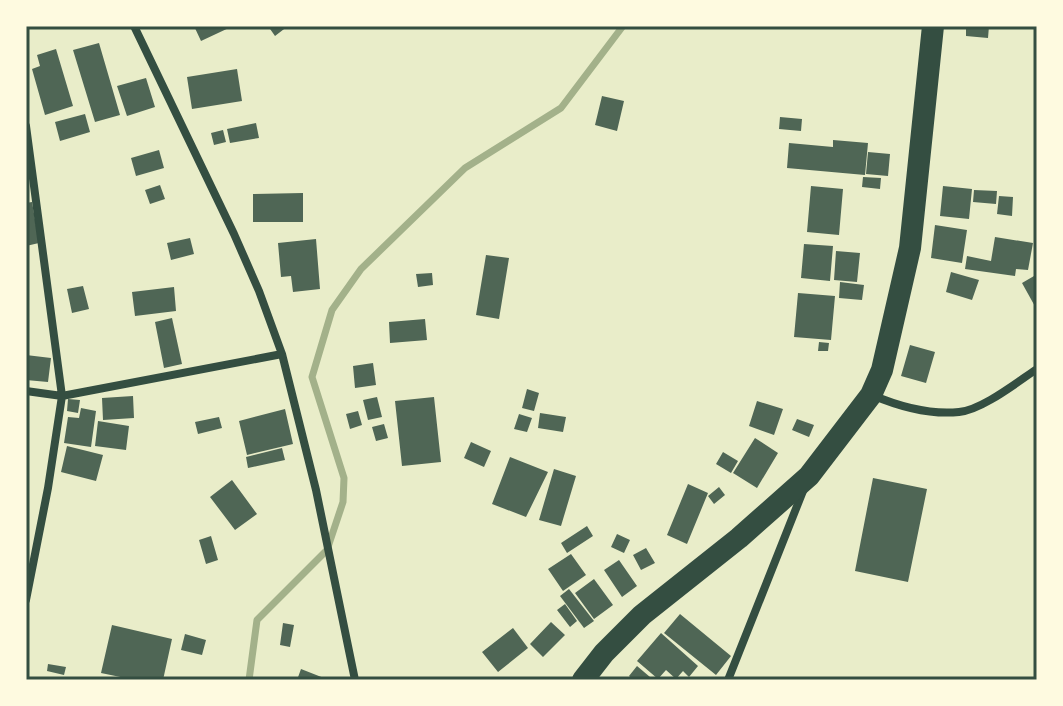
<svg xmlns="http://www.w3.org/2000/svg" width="1063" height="706" viewBox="0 0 1063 706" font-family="Rubik,sans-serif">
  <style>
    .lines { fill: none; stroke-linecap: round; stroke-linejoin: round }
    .stream { stroke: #a3b18a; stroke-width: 7 }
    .building { fill: #4f6655 }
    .minor { stroke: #344e41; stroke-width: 8 }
    .trunk { stroke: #344e41; stroke-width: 22 }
    .neatline { fill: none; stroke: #344e41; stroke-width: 3 }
  </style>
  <rect width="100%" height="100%" fill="#e9edc9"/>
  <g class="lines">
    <!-- stream -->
    <path class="stream" d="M249 680 257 620 327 550 343 502 344 478 312 377 332 310 361 269 465 168 561 108 623 26"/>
  </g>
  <!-- building -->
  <path class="building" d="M194 26H233L201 41Z
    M268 26H288L275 36Z
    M966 26H989L988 38 966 36Z
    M99 43 120 115 95 122 73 50Z
    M56 49 73 106 45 115 32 69 40 66 37 55Z
    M237 69 242 101 192 109 187 77Z
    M146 78 155 107 127 116 117 86Z
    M602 96 624 101 617 131 595 125Z
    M85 114 90 132 60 141 55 122Z
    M780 117 802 119 801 131 779 129Z
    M256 123 259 138 230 143 227 129Z
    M223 130 226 142 214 145 211 133Z
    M833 140 868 143 865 175 787 168 789 143 833 147Z
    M159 150 164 168 136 176 131 158Z
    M868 152 890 154 888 176 866 174Z
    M863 177 881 178 880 189 862 187Z
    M160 185 165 199 150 204 145 190Z
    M811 186 843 189 839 235 807 232Z
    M943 186 972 189 969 219 940 216Z
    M974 190 997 191 996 204 973 202Z
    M303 193V222H253V194Z
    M999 196 1013 197 1012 216 997 214Z
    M32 202 39 243 26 246V203Z
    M935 225 967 230 962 263 931 258Z
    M995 237 1033 243 1028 270 1016 269 1015 276 965 269 967 256 991 261Z
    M190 238 194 254 171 260 167 243Z
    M316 239 320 289 293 292 291 276 281 277 278 243Z
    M804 244 833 246 830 281 801 278Z
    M836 251 860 253 857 282 834 280Z
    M486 255 509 258 499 319 476 315Z
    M951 272 979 280 972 300 946 292Z
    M432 273 433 285 418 287 416 274Z
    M1034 276 1037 277V310L1022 283Z
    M840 282 864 285 862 300 839 298Z
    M83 286 89 309 72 313 67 289Z
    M174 287 176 311 135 316 132 292Z
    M798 293 835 296 831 340 794 337Z
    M172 318 182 364 164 368 155 322Z
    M425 319 427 340 390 343 389 322Z
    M819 342 829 343 828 351H818Z
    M910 345 935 352 926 383 901 376Z
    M26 355 51 358 48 382 26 380Z
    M373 363 376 385 355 388 353 366Z
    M527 389 539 393 534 411 522 408Z
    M133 396 134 418 103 420 102 398Z
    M377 397 382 417 368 420 363 400Z
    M434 397 441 462 402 466 395 401Z
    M68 399 80 400 78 413 67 411Z
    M757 401 783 409 774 435 749 426Z
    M81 408 96 411 91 447 64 443 68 417 79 418Z
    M285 409 293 444 247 455 239 421Z
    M358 411 362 425 350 429 346 414Z
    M540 413 566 417 563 432 538 428Z
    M519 414 532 418 527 432 514 429Z
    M219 417 222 428 198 434 195 422Z
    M797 419 814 425 809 437 792 430Z
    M98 421 129 426 126 450 95 446Z
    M384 424 388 438 376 441 372 427Z
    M755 438 778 453 757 488 733 473Z
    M471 442 491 451 484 467 464 458Z
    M67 446 103 455 96 481 61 472Z
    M282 448 285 460 248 468 246 457Z
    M723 452 738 461 731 473 716 464Z
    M510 457 548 472 526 517 492 504Z
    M554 469 576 476 561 526 539 520Z
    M873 478 927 489 908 582 855 571Z
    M232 480 257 514 235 530 210 497Z
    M688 484 708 493 687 544 667 535Z
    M719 487 725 495 714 504 708 496Z
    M587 526 593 536 567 553 561 543Z
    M617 534 630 540 624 553 611 547Z
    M211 536 218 560 206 564 199 540Z
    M646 548 655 563 641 570 633 555Z
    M571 554 586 575 563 591 548 569Z
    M619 560 637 586 622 597 604 570Z
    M594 579 613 605 594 619 575 593Z
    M569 589 594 621 584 628 560 596Z
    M565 604 577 621 570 627 557 610Z
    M680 614 731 656 716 675 664 633Z
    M551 622 565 635 543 657 530 644Z
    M283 623 294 625 290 647 280 645Z
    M112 625 172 639 163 680H135L101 673Z
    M513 628 528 648 498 672 482 652Z
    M661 633 698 666 689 677 683 671 676 679 666 670 658 679 637 661Z
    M185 634 206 640 202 655 181 650Z
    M48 664 66 667 64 675 47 671Z
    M637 666 650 677 647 680H633L629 676Z
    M301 669 329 680H297Z"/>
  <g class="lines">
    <!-- minor -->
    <path class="minor" d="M134 26 234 234 259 291 282 354 316 490 355 680
      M26 126 62 396 48 488 26 600
      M26 391 62 396 282 354
      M872 395C898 406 930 415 959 412 982 410 1017 382 1037 369
      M728 680 803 491"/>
    <!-- trunk -->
    <path class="trunk" d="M583 680 604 653 642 615 739 538 809 476 871 395 882 370 910 248 933 26"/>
  </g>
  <!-- border -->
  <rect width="1063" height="706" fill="none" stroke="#fefae0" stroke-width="56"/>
  <rect x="28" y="28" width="1007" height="650" class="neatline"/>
</svg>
